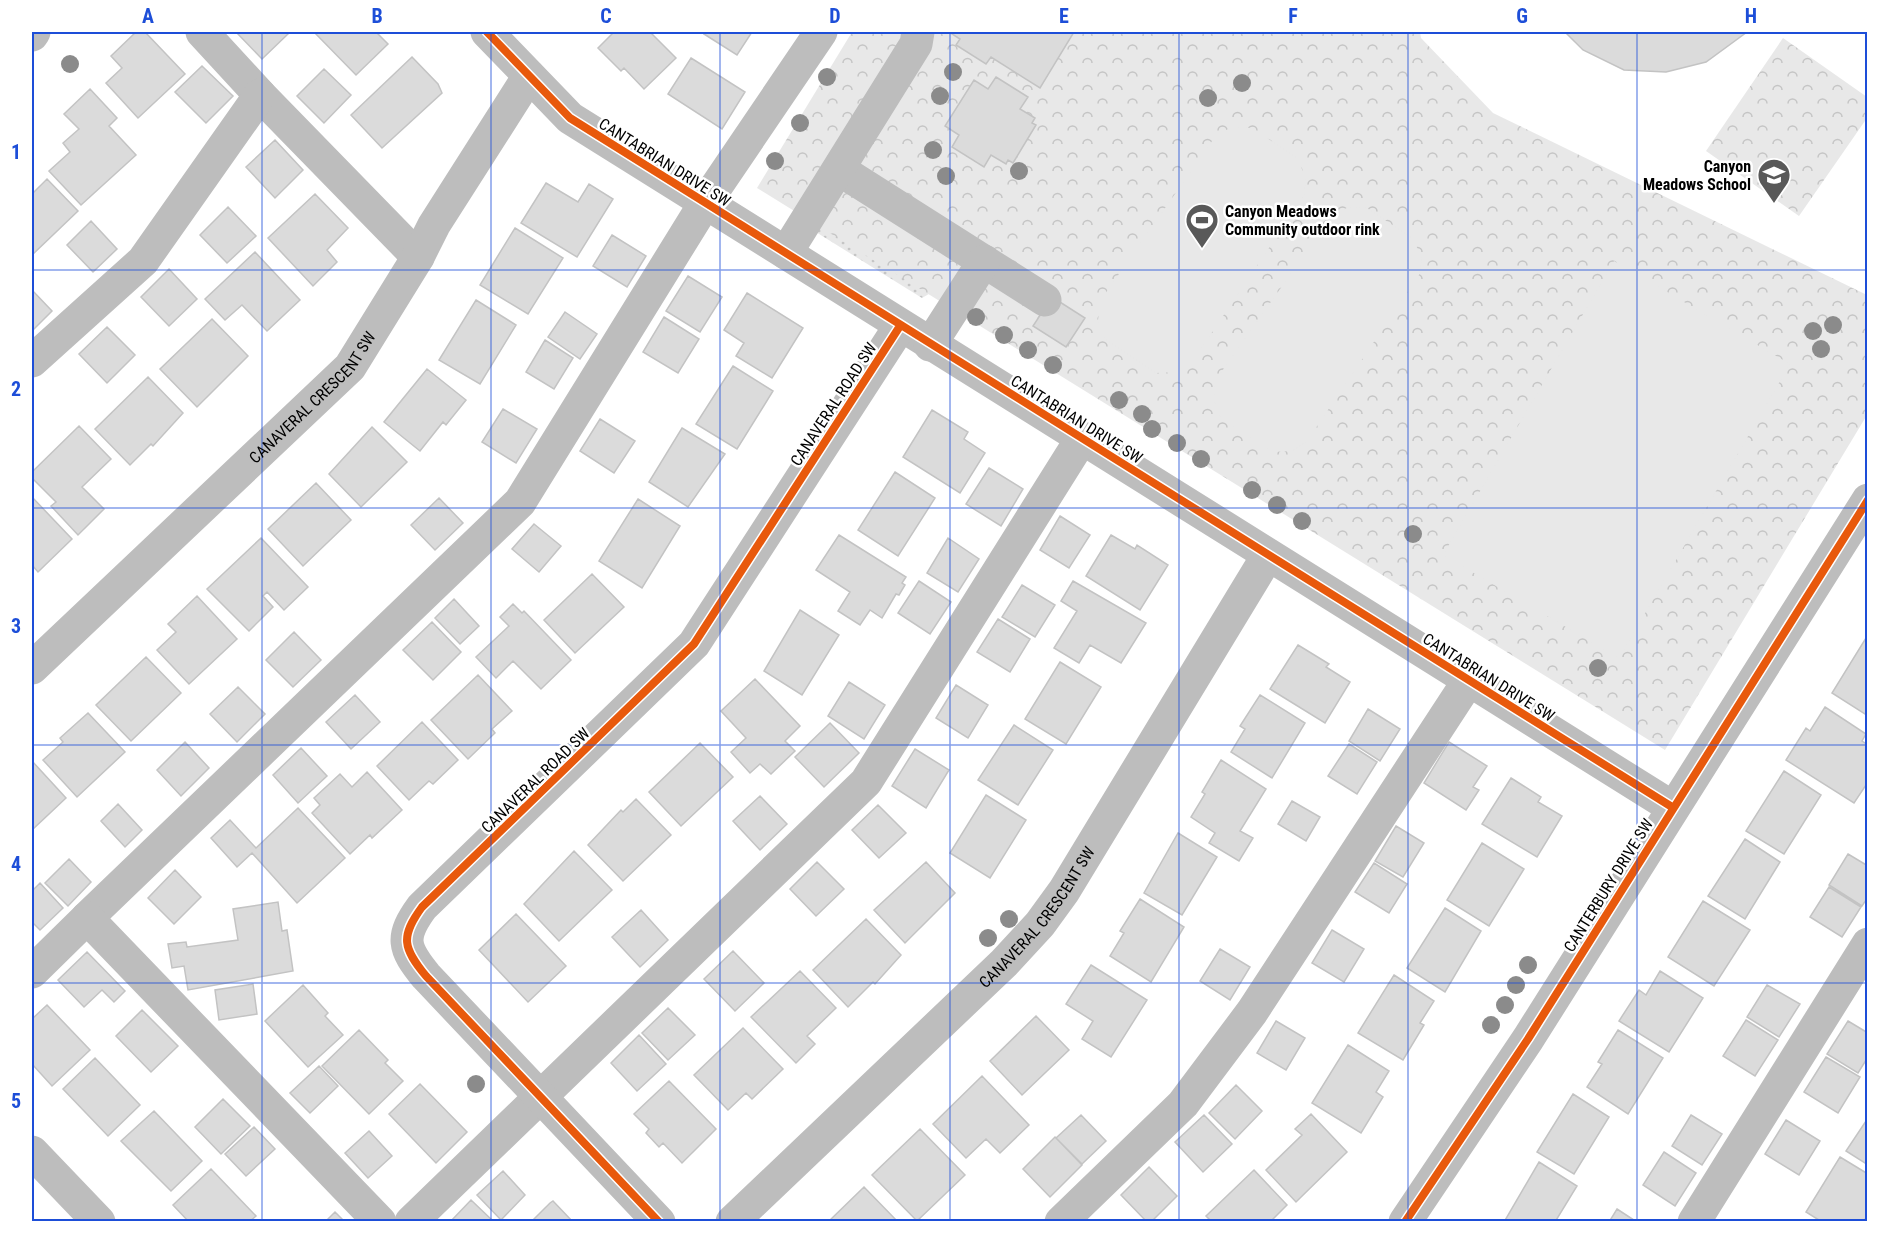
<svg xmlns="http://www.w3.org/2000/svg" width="1899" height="1253" viewBox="0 0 1899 1253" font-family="'Roboto Condensed',sans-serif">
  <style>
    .grass { fill: url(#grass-dots) }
    .park { fill: url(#park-crowns) }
    .pitch { fill: #e8e8e8 }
    .building { fill: #dbdbdb; stroke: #c3c3c3; stroke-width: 1.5 }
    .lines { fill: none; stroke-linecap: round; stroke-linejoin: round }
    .minor { stroke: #bdbdbd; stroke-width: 33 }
    .cycleway-casing { stroke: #fff; stroke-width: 11 }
    .cycleway { stroke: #e8590c; stroke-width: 8 }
    .tree { fill: #8b8b8b }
    .grid { fill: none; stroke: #1d4ed8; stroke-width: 1.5; stroke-opacity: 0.55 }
    .labels { text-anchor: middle; stroke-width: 5; stroke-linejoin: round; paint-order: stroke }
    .street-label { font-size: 16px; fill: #000; stroke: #fff }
    .poi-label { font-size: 16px; font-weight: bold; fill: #000; stroke: #fff; text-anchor: end }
    .neatline { fill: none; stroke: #1d4ed8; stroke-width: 2 }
    .grid-label { font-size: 20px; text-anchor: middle; font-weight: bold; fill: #1d4ed8 }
  </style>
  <defs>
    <pattern id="grass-dots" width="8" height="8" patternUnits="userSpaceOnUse" patternTransform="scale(1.5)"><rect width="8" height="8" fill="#e8e8e8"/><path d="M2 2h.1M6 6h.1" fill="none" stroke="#c5c5c5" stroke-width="1.8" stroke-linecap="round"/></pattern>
    <pattern id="park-crowns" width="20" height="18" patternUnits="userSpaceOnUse" patternTransform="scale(1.5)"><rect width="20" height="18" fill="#e8e8e8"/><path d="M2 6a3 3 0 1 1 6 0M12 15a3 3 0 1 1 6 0" fill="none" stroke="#c5c5c5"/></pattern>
  </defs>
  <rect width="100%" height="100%" fill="#fff"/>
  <!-- grass -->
  <path class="grass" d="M828 203 934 291 922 298 811 229Z"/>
  <!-- park -->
  <path class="park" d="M852 32H1420L1421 38 1493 113 1867 295V415L1665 750 757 188Z
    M1783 38 1867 97V118L1799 216 1706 151Z"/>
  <!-- pitch -->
  <path class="pitch" d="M1233 127 1252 128 1297 158 1306 178 1304 196 1192 362 1176 372 1156 373 1105 339 1098 321 1100 301 1217 134Z
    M1349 207 1367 208 1412 238 1422 257 1419 275 1307 441 1292 451 1272 452 1221 419 1214 400 1215 381 1333 214Z
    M1614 261 1790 364 1619 658 1443 555Z"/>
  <!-- building -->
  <path class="building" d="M136 32H145L185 74 138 118 106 83 122 68 111 56Z
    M236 32H288L289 33 262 59Z
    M314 32H376L388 44 356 75Z
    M614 32H650L676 58 644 89 624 68 621 71 598 48Z
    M706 32H752L737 55 704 34Z
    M949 32H1074L1040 88 991 57 986 64 956 45 960 39Z
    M1565 32H1747L1706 62 1666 72 1624 70 1583 50Z
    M412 57 438 84 442 93 382 148 351 115Z
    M691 58 745 92 722 129 668 94Z
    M202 66 233 96 206 123 175 92Z
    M324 69 351 95 324 123 297 96Z
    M996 77 1028 97 1020 109 1035 118 1032 123 1036 125 1013 163 1008 160 1006 164 991 155 984 167 952 147 959 135 945 126 974 80 988 89Z
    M90 89 117 118 109 126 136 155 81 205 49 171 70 152 63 143 79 129 64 114Z
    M275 140 303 170 275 198 246 167Z
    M47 179 78 211 32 255V194Z
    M546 183 578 202 589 184 613 199 577 257 521 223Z
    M315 194 348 228 327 250 337 262 313 286 268 238Z
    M228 207 256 236 227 263 200 235Z
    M91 221 117 249 93 272 67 245Z
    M515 228 563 258 528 314 480 285Z
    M612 235 646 256 627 287 593 266Z
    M255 252 300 300 267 331 242 305 225 320 205 299Z
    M169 269 197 299 169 326 141 297Z
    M688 276 722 297 700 332 666 311Z
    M32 290 52 311 32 331Z
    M747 293 803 328 772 378 736 356 744 343 724 330Z
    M1052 297 1085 318 1066 347 1033 326Z
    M476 300 516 325 480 384 439 360Z
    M565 312 597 334 580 359 548 337Z
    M664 317 699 339 678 373 643 352Z
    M212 319 248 356 197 407 160 369Z
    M107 327 135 355 107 383 79 354Z
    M545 340 573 358 554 389 526 372Z
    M733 366 773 391 737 449 696 424Z
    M427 369 466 400 446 425 443 422 420 451 384 422Z
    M148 377 183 413 153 446 151 444 130 465 95 429Z
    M503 409 537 429 516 463 482 442Z
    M932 410 968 432 964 439 985 453 960 493 903 457Z
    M600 419 635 441 614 473 580 451Z
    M79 426 111 459 82 487 104 509 78 535 51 506 56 502 32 478V472Z
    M372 427 407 462 361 507 329 474Z
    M682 428 725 454 688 507 649 482Z
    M989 468 1023 489 1001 526 966 504Z
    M895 472 935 498 898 556 858 530Z
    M316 483 351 520 303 566 268 529Z
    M32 497 72 539 38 572 32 565Z
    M439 498 463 523 435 550 411 525Z
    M638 499 680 526 642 588 599 561Z
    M1060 516 1090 535 1069 568 1040 550Z
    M534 524 561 546 539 572 512 549Z
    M839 535 906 577 902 583 905 585 899 595 896 594 882 618 870 610 860 625 838 611 850 592 816 570Z
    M1111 535 1135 549 1137 545 1168 565 1140 610 1086 576Z
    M261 538 308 587 284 610 267 592 263 596 273 607 249 631 207 589Z
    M948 538 979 559 958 592 927 573Z
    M592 574 624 607 575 653 544 620Z
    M919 581 951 602 930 634 898 613Z
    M1073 581 1146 623 1121 663 1090 645 1079 663 1054 648 1077 611 1061 601Z
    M1022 585 1055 605 1035 637 1002 617Z
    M197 596 237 639 189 684 157 650 176 632 168 624Z
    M454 599 479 626 460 644 435 618Z
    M513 604 522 613 524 611 571 660 541 689 513 661 496 678 476 657 509 626 500 617Z
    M800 610 839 635 802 695 764 671Z
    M998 619 1030 639 1010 672 977 652Z
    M432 622 461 652 433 680 403 650Z
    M294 632 321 660 293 687 266 660Z
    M1866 638 1868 639V716L1832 693Z
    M1298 645 1329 664 1326 667 1350 682 1325 723 1270 689Z
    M146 657 181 693 131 741 96 705Z
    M1060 662 1101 687 1066 744 1025 719Z
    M478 675 512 711 492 729 495 733 468 759 431 720Z
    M755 679 800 726 785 741 795 751 771 774 760 764 750 773 731 752 746 738 721 711Z
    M849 682 885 705 864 739 828 716Z
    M956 685 988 705 968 738 936 718Z
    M238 687 265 714 237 742 210 714Z
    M355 695 380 722 351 749 326 722Z
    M1260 695 1305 723 1272 778 1231 752 1245 729 1240 726Z
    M1825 707 1866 734 1862 741 1868 745V782L1854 803 1786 760 1806 728 1810 731Z
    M1368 709 1400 729 1380 761 1349 741Z
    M88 713 125 752 77 797 43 760 63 742 60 738Z
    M422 722 458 760 433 784 429 781 409 800 377 766Z
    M830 723 859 753 824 787 795 757Z
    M1014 725 1053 750 1018 805 978 780Z
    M185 742 209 768 181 796 157 770Z
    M1449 742 1487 766 1473 787 1479 790 1466 810 1424 783Z
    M700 743 733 777 681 826 649 792Z
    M1349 744 1377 762 1357 794 1328 776Z
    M301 748 327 776 298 803 273 775Z
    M915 749 949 770 926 808 892 786Z
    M1221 760 1266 789 1240 831 1253 838 1239 861 1209 843 1215 833 1191 817 1205 794 1202 792Z
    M32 761 66 798 32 830Z
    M1784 771 1821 795 1784 854 1746 831Z
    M367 772 402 810 372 838 370 835 350 854 312 813 320 805 314 798 340 774 352 787Z
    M1511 778 1541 797 1538 802 1562 816 1537 857 1482 824Z
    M986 795 1026 820 990 878 950 853Z
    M760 796 787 824 760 850 733 821Z
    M636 799 671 835 623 881 588 845 621 810 623 812Z
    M1292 801 1320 817 1306 841 1278 824Z
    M118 804 142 830 125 847 101 821Z
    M878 805 906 833 879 858 852 830Z
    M298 808 345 858 297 903 252 853 237 867 211 838 230 820 256 848Z
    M1396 826 1424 843 1403 877 1375 861Z
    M1178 833 1217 857 1182 915 1144 893Z
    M1745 839 1780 862 1745 919 1708 896Z
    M1482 843 1524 869 1489 926 1447 900Z
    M574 851 612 890 559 941 524 904Z
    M1848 854 1868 866V897L1862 906 1829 885Z
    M69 859 91 882 68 906 45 883Z
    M817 862 844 889 816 916 790 889Z
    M926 862 955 893 905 943 874 910Z
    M1374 863 1407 884 1389 913 1355 892Z
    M175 870 201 897 174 924 148 898Z
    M40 883 63 908 40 930 32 922V891Z
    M1829 887 1861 907 1842 937 1810 917Z
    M1140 899 1184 927 1151 982 1110 956 1124 933 1120 931Z
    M1703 901 1750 930 1714 986 1668 957Z
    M278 902 282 931 287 930 293 971 188 990 184 966 172 968 168 944 186 942 187 947 238 940 233 909Z
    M1445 908 1481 931 1445 992 1407 968Z
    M641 910 668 940 640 967 612 937Z
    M516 914 566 966 528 1002 479 950Z
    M866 919 901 955 875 984 873 982 848 1007 813 970Z
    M1332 930 1364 949 1344 982 1312 963Z
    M1220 949 1250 967 1230 1000 1200 981Z
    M733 951 764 983 735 1011 704 979Z
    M87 952 125 991 114 1002 102 990 84 1007 58 980Z
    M1091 965 1147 1000 1111 1057 1082 1039 1093 1021 1066 1004Z
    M800 971 836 1008 807 1036 815 1044 796 1063 751 1017Z
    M1660 971 1703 998 1669 1052 1619 1021 1639 990 1646 995Z
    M1394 975 1434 1001 1420 1023 1424 1025 1403 1060 1358 1033Z
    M253 984 257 1014 219 1020 215 990Z
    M303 985 328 1013 325 1016 343 1035 308 1067 265 1021Z
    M1767 985 1800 1004 1779 1037 1747 1017Z
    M47 1005 90 1050 52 1086 32 1064V1019Z
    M668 1008 695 1035 668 1060 642 1033Z
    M142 1010 178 1046 151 1072 116 1036Z
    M1036 1016 1069 1050 1022 1095 990 1061Z
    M1746 1020 1778 1040 1755 1076 1723 1056Z
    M1276 1021 1305 1038 1286 1070 1257 1053Z
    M1848 1021 1868 1033V1057L1858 1073 1827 1054Z
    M743 1028 783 1069 752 1099 746 1093 728 1110 694 1075Z
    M359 1030 388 1060 385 1063 403 1081 369 1114 322 1066Z
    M1618 1030 1663 1058 1628 1114 1587 1087 1602 1064 1598 1062Z
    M639 1035 666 1064 637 1091 611 1063Z
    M1348 1045 1389 1071 1376 1092 1383 1097 1361 1133 1312 1103Z
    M1826 1057 1860 1077 1838 1113 1804 1092Z
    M95 1058 140 1105 108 1136 63 1089Z
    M319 1066 338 1086 310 1113 290 1093Z
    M982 1076 1029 1125 1000 1153 986 1139 966 1158 933 1124Z
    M669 1081 716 1129 682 1163 663 1143 659 1147 646 1133 649 1129 634 1114Z
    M420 1084 467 1132 436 1163 389 1114Z
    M1236 1085 1262 1111 1235 1139 1209 1113Z
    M1573 1094 1609 1117 1574 1174 1537 1152Z
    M223 1099 250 1126 221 1154 195 1127Z
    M154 1111 202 1161 171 1191 121 1141Z
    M1311 1114 1347 1152 1296 1202 1266 1170 1302 1135 1295 1129Z
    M1081 1115 1106 1141 1082 1164 1056 1138Z
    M1204 1115 1232 1144 1203 1172 1175 1142Z
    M1691 1115 1722 1134 1702 1165 1672 1146Z
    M1868 1118V1165L1846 1151Z
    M1786 1120 1820 1141 1799 1175 1765 1154Z
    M254 1127 275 1149 246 1176 225 1154Z
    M920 1129 965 1175 917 1221 872 1175Z
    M369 1131 392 1156 368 1178 345 1153Z
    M1055 1137 1082 1165 1050 1197 1023 1169Z
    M1664 1152 1696 1173 1675 1206 1643 1185Z
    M1840 1157 1868 1174V1215L1863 1222H1822L1806 1212Z
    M1539 1162 1577 1186 1555 1222H1504Z
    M1149 1167 1177 1196 1151 1222H1147L1121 1195Z
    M211 1169 256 1216 249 1222H189L173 1205Z
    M1254 1170 1287 1205 1270 1222H1212L1206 1216Z
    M503 1171 525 1195 501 1220 477 1195Z
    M864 1187 898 1222H828Z
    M471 1200 494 1222H450Z
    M553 1201 573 1222H531L550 1203Z
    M1617 1209 1637 1222H1609Z
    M335 1212 345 1222H325Z"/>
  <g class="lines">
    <!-- minor -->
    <g class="minor">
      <path d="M202 32 260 95 418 257"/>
      <path d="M487 32 570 118 1672 807"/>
      <path d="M32 35 34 32"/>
      <path d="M840 170 1045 300"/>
      <path d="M786 253 916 44 918 32"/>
      <path d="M930 345 984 261"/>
      <path d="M32 361 143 261 260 95"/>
      <path id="s1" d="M32 668 350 367 418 257 434 225 529 76"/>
      <path d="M87 918 520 502 705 203 821 32"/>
      <path d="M32 972 87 918 380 1222"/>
      <path d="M32 1152 99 1222"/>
      <path d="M411 1222 866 782 1082 438"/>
      <path d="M659 1222 426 976C403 948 400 937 422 907L694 644 900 326"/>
      <path id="s2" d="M732 1222 1004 963 1040 924 1064 891 1268 555"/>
      <path d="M1061 1222 1183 1104 1252 1012 1469 680"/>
      <path d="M1405 1222 1528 1039 1868 500"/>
      <path d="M1694 1222 1868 944"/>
    </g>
    <defs>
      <path id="cycleway" d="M487 32 570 118 1672 807
        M659 1222 426 976C403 948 400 937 422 907L694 644 900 326
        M1405 1222 1528 1039 1868 500"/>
    </defs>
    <!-- cycleway casing -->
    <use href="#cycleway" class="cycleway-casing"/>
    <!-- cycleway -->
    <use href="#cycleway" class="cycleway"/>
  </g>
  <!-- trees -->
  <g class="tree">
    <circle cx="70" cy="64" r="9"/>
    <circle cx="953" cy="72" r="9"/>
    <circle cx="827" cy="77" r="9"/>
    <circle cx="1242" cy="83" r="9"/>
    <circle cx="940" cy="96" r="9"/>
    <circle cx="1208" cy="98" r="9"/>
    <circle cx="800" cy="123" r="9"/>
    <circle cx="933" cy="150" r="9"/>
    <circle cx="775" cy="161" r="9"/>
    <circle cx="1019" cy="171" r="9"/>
    <circle cx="946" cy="176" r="9"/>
    <circle cx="976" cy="317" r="9"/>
    <circle cx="1833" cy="325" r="9"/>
    <circle cx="1813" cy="331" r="9"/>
    <circle cx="1004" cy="335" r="9"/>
    <circle cx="1821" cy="349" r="9"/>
    <circle cx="1028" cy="350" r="9"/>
    <circle cx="1053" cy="365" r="9"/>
    <circle cx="1119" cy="400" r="9"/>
    <circle cx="1142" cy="414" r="9"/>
    <circle cx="1152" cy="429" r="9"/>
    <circle cx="1177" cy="443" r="9"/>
    <circle cx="1201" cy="459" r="9"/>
    <circle cx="1252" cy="490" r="9"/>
    <circle cx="1277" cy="505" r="9"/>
    <circle cx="1302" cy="521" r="9"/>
    <circle cx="1413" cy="534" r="9"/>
    <circle cx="1598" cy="668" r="9"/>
    <circle cx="1009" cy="919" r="9"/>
    <circle cx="988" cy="938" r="9"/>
    <circle cx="1528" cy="965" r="9"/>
    <circle cx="1516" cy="985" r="9"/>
    <circle cx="1505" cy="1005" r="9"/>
    <circle cx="1491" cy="1025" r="9"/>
    <circle cx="476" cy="1084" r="9"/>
  </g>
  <!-- grid -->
  <path class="grid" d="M262 32V1222M491 32V1222M720 32V1222M950 32V1222M1179 32V1222M1408 32V1222M1637 32V1222M32 270H1868M32 508H1868M32 745H1868M32 983H1868"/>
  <!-- icons -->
  <defs>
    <symbol id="school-pin" viewBox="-11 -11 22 30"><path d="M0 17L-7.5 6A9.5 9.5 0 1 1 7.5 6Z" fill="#595959" stroke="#fff"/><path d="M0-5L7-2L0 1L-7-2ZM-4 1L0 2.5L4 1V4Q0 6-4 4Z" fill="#fff"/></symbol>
    <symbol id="stadium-pin" viewBox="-11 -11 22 30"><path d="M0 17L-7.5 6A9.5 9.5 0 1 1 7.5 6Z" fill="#595959" stroke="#fff"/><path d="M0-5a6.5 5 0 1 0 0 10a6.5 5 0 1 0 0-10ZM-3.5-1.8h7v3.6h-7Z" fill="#fff"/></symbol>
  </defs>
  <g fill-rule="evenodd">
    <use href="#school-pin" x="1755" y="156" width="38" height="52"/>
    <use href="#stadium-pin" x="1183" y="201" width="38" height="52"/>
  </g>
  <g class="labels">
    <!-- street labels -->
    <g class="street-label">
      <text transform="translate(665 162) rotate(32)" y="6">CANTABRIAN DRIVE SW</text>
      <text dy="6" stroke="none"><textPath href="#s1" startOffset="390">CANAVERAL CRESCENT SW</textPath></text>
      <text transform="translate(833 404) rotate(-57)" y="6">CANAVERAL ROAD SW</text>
      <text transform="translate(1077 419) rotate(32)" y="6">CANTABRIAN DRIVE SW</text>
      <text transform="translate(1489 677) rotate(32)" y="6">CANTABRIAN DRIVE SW</text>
      <text transform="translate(535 780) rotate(-44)" y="6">CANAVERAL ROAD SW</text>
      <text transform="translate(1608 885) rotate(-58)" y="6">CANTERBURY DRIVE SW</text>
      <text dy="6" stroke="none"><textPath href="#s2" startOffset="432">CANAVERAL CRESCENT SW</textPath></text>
    </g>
    <!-- poi labels -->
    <g class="poi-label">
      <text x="1751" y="172">Canyon<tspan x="1751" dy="18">Meadows School</tspan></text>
      <text x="1225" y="217" text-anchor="start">Canyon Meadows<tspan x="1225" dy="18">Community outdoor rink</tspan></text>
    </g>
  </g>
  <!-- border -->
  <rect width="1899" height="1253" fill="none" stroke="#ffffff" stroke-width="66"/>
  <rect x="33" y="33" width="1833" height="1187" class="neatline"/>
  <g class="grid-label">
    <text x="148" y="23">A</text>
    <text x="377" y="23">B</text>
    <text x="606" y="23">C</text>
    <text x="835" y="23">D</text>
    <text x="1064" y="23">E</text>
    <text x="1293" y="23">F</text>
    <text x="1522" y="23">G</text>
    <text x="1751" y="23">H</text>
    <text x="16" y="159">1</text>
    <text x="16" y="396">2</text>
    <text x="16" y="633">3</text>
    <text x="16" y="871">4</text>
    <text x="16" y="1108">5</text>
  </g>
</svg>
